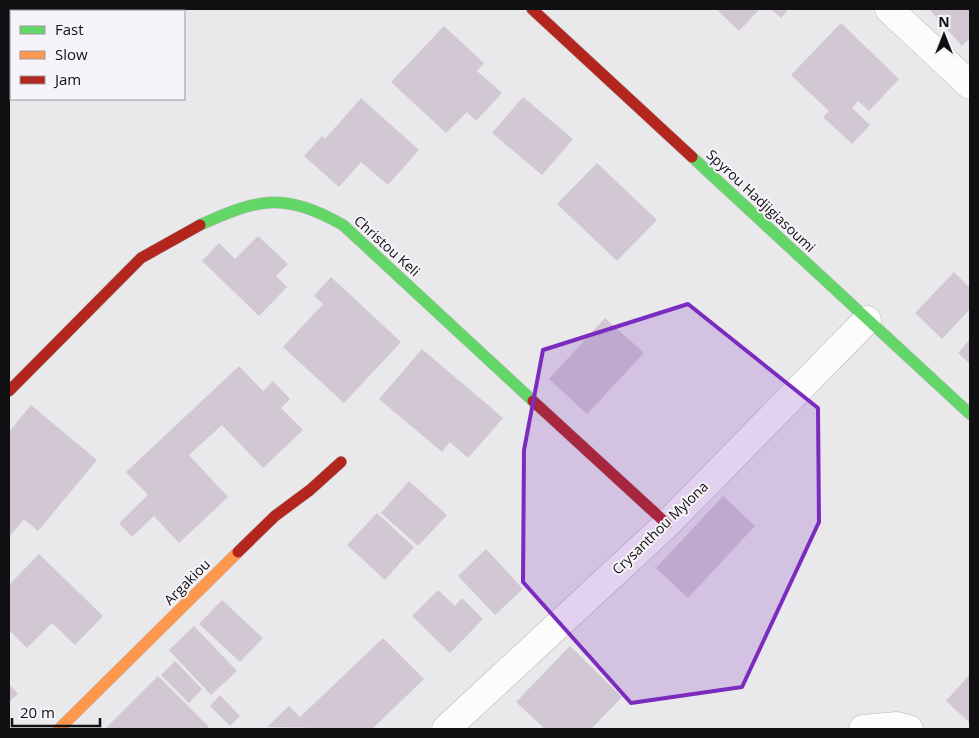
<svg xmlns="http://www.w3.org/2000/svg" width="979" height="738" viewBox="0 0 979 738" font-family="'Open Sans',sans-serif">
  <style>
    .building { fill: #d1c8d3 }
    .lines { fill: none; stroke-linecap: round; stroke-linejoin: round }
    .street-casing { stroke: #b8b6b8; stroke-width: 29 }
    .fast-casing { stroke: #b8b6b8; stroke-width: 12 }
    .slow-casing { stroke: #b8b6b8; stroke-width: 12 }
    .jam-casing { stroke: #b8b6b8; stroke-width: 12 }
    .street { stroke: #fcfcfc; stroke-width: 28 }
    .fast { stroke: #63d668; stroke-width: 11 }
    .slow { stroke: #ff974d; stroke-width: 11 }
    .jam { stroke: #b3261e; stroke-width: 11 }
    .marked { fill: #7b2cbf; fill-opacity: 0.2; stroke: #7b2cbf; stroke-width: 4; stroke-linejoin: round }
    .labels { text-anchor: middle; stroke-width: 4; stroke-linejoin: round; paint-order: stroke }
    .street-label { font-size: 14px; fill: #100f11; stroke: #f7f4f9 }
  </style>
  <rect width="100%" height="100%" fill="#e9e8ea"/>
  <!-- building -->
  <path class="building" d="M716 9H760L739 31Z
    M771 9H789L781 18Z
    M929 9H970V38L962 46Z
    M841 23 899 79 869 111 858 101 852 108 870 125 852 144 823 117 829 111 791 75Z
    M444 26 484 63 477 71 502 93 476 121 467 112 446 133 391 82Z
    M523 97 573 139 542 175 492 133Z
    M361 98 419 150 388 185 361 162 339 187 304 156 322 136 325 139Z
    M597 163 657 220 617 261 557 204Z
    M258 236 288 264 276 276 287 287 259 316 202 261 219 243 235 259Z
    M954 272 970 288V309L942 339 915 313Z
    M331 277 401 342 344 403 283 347 323 304 314 296Z
    M605 318 644 353 587 414 549 379Z
    M970 339V364L958 353Z
    M422 349 503 418 468 458 450 442 442 452 379 399Z
    M239 366 263 391 273 381 290 399 281 408 303 430 263 468 222 425 189 455 228 497 179 543 154 516 132 537 119 523 148 495 126 472Z
    M31 405 97 460 38 531 24 519 9 537V432Z
    M409 481 447 515 418 546 381 513Z
    M723 496 755 526 688 598 656 568Z
    M377 513 414 547 385 580 347 545Z
    M486 549 523 589 495 615 458 576Z
    M39 554 103 616 75 645 52 623 27 648 9 630V585Z
    M438 590 455 606 462 598 483 619 450 653 412 616Z
    M222 600 263 638 240 662 199 624Z
    M194 626 237 671 211 695 169 650Z
    M383 638 424 679 372 729 267 727 289 706 300 717Z
    M570 646 622 697 591 729H545L516 702Z
    M175 661 202 689 189 703 161 675Z
    M970 674V723L946 701Z
    M158 676 209 727 206 729H105Z
    M9 684 18 694 9 702Z
    M220 695 240 716 230 726 210 706Z"/>
  <g class="lines">
    <defs>
      <path id="street" d="M889 9 970 85
        M446 729 667 524 867 320
        M863 729 897 726 909 729"/>
      <path id="fast" d="M692 157 970 414
        M200 225C259 198 284 192 343 225L533 401"/>
      <path id="slow" d="M59 729 238 552"/>
      <path id="jam" d="M532 9 692 157
        M9 391 141 258 200 225
        M533 401 667 524
        M238 552 275 516 310 490 341 462"/>
    </defs>
    <!-- street casing -->
    <use href="#street" class="street-casing"/>
    <!-- fast casing -->
    <use href="#fast" class="fast-casing"/>
    <!-- slow casing -->
    <use href="#slow" class="slow-casing"/>
    <!-- jam casing -->
    <use href="#jam" class="jam-casing"/>
    <!-- street -->
    <use href="#street" class="street"/>
    <!-- fast -->
    <use href="#fast" class="fast"/>
    <!-- slow -->
    <use href="#slow" class="slow"/>
    <!-- jam -->
    <use href="#jam" class="jam"/>
  </g>
  <!-- marked area -->
  <path class="marked" d="M688 304 818 408 819 522 742 687 631 703 523 582 524 450 543 350Z"/>
  <g class="labels">
    <!-- street labels -->
    <g class="street-label">
      <text transform="translate(761 201) rotate(43)" y="5">Spyrou Hadjigiasoumi</text>
      <text transform="translate(387 246) rotate(42)" y="5">Christou Keli</text>
      <text transform="translate(660 528) rotate(-44)" y="5">Crysanthou Mylona</text>
      <text transform="translate(187 582) rotate(-45)" y="5">Argakiou</text>
    </g>
  </g>
  <!-- border -->
  <rect width="979" height="738" fill="none" stroke="#100f11" stroke-width="20"/>
  <!-- legend -->
  <rect x="10" y="10" width="175" height="90" fill="#f7f4f9" stroke="#9b989c"/>
  <rect x="20" y="26" width="25" height="8" fill="#63d668" stroke="#9b989c"/>
  <text x="55" y="35" font-size="15" fill="#100f11">Fast</text>
  <rect x="20" y="51" width="25" height="8" fill="#ff974d" stroke="#9b989c"/>
  <text x="55" y="60" font-size="15" fill="#100f11">Slow</text>
  <rect x="20" y="76" width="25" height="8" fill="#b3261e" stroke="#9b989c"/>
  <text x="55" y="85" font-size="15" fill="#100f11">Jam</text>
  <!-- north arrow -->
  <g transform="translate(944 35)" stroke="#f7f4f9" stroke-width="4" paint-order="stroke">
  <path d="M0-4L9 19L0 12L-9 19Z" fill="#100f11"/>
  <text y="-8" font-size="14" font-weight="bold" text-anchor="middle" fill="#100f11">N</text>
  </g>
  <!-- scale -->
  <path d="M12 718v8h88v-8" fill="none" stroke="#100f11" stroke-width="2.5"/>
  <text x="20" y="718" font-size="15" fill="#100f11" stroke="#f7f4f9" stroke-width="4" paint-order="stroke">20 m</text>
</svg>
